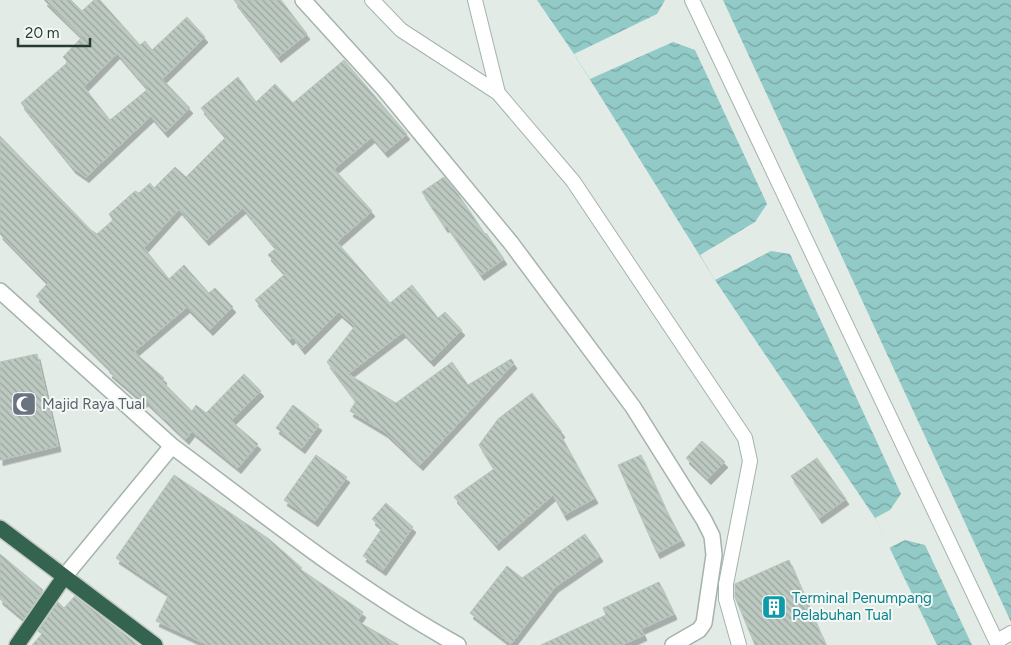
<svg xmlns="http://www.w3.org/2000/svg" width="1011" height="645" viewBox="0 0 1011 645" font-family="Figtree,sans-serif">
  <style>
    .water { fill: url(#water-waves) }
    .pier { fill: #e3ebe6 }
    .building { fill: url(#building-back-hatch); stroke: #b6c4bc; fill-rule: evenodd; filter: url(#shadow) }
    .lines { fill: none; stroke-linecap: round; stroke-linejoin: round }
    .lane-casing { stroke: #a6b3ac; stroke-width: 16 }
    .street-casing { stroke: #a6b3ac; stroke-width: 18 }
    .highway-casing { stroke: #c2c8c5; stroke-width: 18 }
    .lane { stroke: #fff; stroke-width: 14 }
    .street { stroke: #fff; stroke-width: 15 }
    .highway { stroke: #346350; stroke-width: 15 }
    .labels { text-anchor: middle; stroke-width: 4; stroke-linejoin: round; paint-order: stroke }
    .worship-label { font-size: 15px; fill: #5b616d; stroke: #f3f8f5; text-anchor: start }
    .culture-label { font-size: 15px; fill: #0d838f; stroke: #f3f8f5; text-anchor: start }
  </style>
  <defs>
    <pattern id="water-waves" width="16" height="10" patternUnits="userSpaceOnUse" patternTransform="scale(1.25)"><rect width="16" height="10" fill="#92cac7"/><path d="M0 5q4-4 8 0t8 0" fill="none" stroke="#77a5a2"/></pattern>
    <pattern id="building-back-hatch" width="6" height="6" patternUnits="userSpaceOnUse" patternTransform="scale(1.25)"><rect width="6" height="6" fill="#bcc9c1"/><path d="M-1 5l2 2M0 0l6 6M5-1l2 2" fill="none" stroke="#99a49d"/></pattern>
    <filter id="shadow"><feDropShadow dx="3" dy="5.5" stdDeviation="0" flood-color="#0004"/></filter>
  </defs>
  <rect width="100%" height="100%" fill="#e3ebe6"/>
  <!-- water -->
  <path class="water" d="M537 0H1011V645H937L875 518 715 280 574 54Z"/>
  <!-- pier -->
  <path class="pier" d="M665 0H723L1011 622V645H972L925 545 905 540 889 548 875 518 890 510 901 494 790 254 771 251 715 280 700 255 755 222 767 204 695 50 673 42 590 79 574 54 657 14Z"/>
  <!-- building -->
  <path class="building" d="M44 0H71L82 11 94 0H100L140 45 145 41 152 50 187 17 205 37 162 79 190 108 165 132 151 116 86 177 73 168 21 103 68 62 63 57 82 37ZM117 53 148 89 110 120 84 87Z
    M234 0H281L307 34 278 57Z
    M344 60 407 134 385 152 372 137 334 169 372 211 337 242 390 303 412 285 438 318 445 312 462 330 431 361 403 332 348 374 396 403 452 362 468 385 511 359 514 363 420 465 385 432 350 411 356 401 327 362 355 326 339 312 302 349 293 337 290 340 255 300 285 274 268 255 276 248 243 208 206 240 179 209 144 248 169 279 184 265 209 293 215 288 233 307 210 330 187 307 134 352 164 378 162 381 192 411 196 405 206 413 244 374 261 391 231 421 258 444 238 468 192 431 186 439 145 400 144 402 109 372 111 370 36 296 48 283 0 234V136L91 230 97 234 113 220 109 214 135 191 139 193 150 183 154 188 175 167 186 177 226 137 201 108 238 77 256 102 275 84 293 103Z
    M444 177 458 194 485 234 486 233 504 259 481 275 447 226 445 227 422 192Z
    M37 354 58 446 0 460V362Z
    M532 393 562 432 560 434 595 498 564 515 553 495 496 545 454 497 494 469 479 445 498 419Z
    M293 405 319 425 302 448 276 428Z
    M702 441 725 462 708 479 686 458Z
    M316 455 347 477 315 521 284 500Z
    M641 455 665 508 682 540 657 553 618 465Z
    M817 458 846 499 819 518 791 476Z
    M174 475 269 539 302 568 300 569 363 612 357 621 399 645H208L156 621 169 594 116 558Z
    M386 503 413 527 383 570 363 556 382 528 372 519Z
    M585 534 600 556 555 587 511 644 470 613 507 566 522 578Z
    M0 554 43 590 24 619 0 599Z
    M789 560 818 628 826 645H755L735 597V584Z
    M659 582 674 614 641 629 644 635 622 645H541L606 615 603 608Z
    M75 596 128 637 138 645H32L42 634 38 631 58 602 64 608Z"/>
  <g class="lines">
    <defs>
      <path id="lane" d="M372 0 401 30 498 93 573 181 745 438 750 461 726 584V599L739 645
        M475 0 498 93
        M692 0 998 645
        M997 641 1011 633"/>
      <path id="street" d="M303 0 384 89 511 243 633 407 704 520 712 536 714 555 704 623 699 630 673 645
        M0 291 172 446 64 577
        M172 446C265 515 356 589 458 645"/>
      <path id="highway" d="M0 528 155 645
        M17 645 64 577"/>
    </defs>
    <!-- lane casing -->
    <use href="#lane" class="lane-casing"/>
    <!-- street casing -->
    <use href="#street" class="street-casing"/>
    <!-- highway casing -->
    <use href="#highway" class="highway-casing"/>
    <!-- lane -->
    <use href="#lane" class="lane"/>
    <!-- street -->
    <use href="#street" class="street"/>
    <!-- highway -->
    <use href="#highway" class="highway"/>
  </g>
  <!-- icons -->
  <defs>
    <symbol id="mosque-square" viewBox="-11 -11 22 22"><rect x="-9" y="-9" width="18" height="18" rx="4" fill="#6b7280" stroke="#f3f8f5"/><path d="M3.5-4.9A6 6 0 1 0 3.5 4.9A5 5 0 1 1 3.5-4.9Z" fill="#fff"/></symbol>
    <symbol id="building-square" viewBox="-11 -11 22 22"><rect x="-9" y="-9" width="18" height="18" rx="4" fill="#0f9aa8" stroke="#f3f8f5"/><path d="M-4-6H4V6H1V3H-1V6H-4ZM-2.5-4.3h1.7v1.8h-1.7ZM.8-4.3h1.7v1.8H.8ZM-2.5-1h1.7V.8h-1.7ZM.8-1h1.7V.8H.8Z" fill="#fff"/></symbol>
  </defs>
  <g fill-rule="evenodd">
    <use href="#mosque-square" x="10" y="390" width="28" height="28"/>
    <use href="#building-square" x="760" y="593" width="28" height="28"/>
  </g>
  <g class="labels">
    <!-- worship labels -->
    <g class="worship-label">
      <text x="42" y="409">Majid Raya Tual</text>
    </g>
    <!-- culture labels -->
    <g class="culture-label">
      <text x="792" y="603">Terminal Penumpang<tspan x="792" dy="17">Pelabuhan Tual</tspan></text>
    </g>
  </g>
  <!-- scale -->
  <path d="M18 38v8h72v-8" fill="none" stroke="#253b30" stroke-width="2.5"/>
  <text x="25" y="38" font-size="15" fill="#253b30" stroke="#f3f8f5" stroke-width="4" paint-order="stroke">20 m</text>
</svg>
